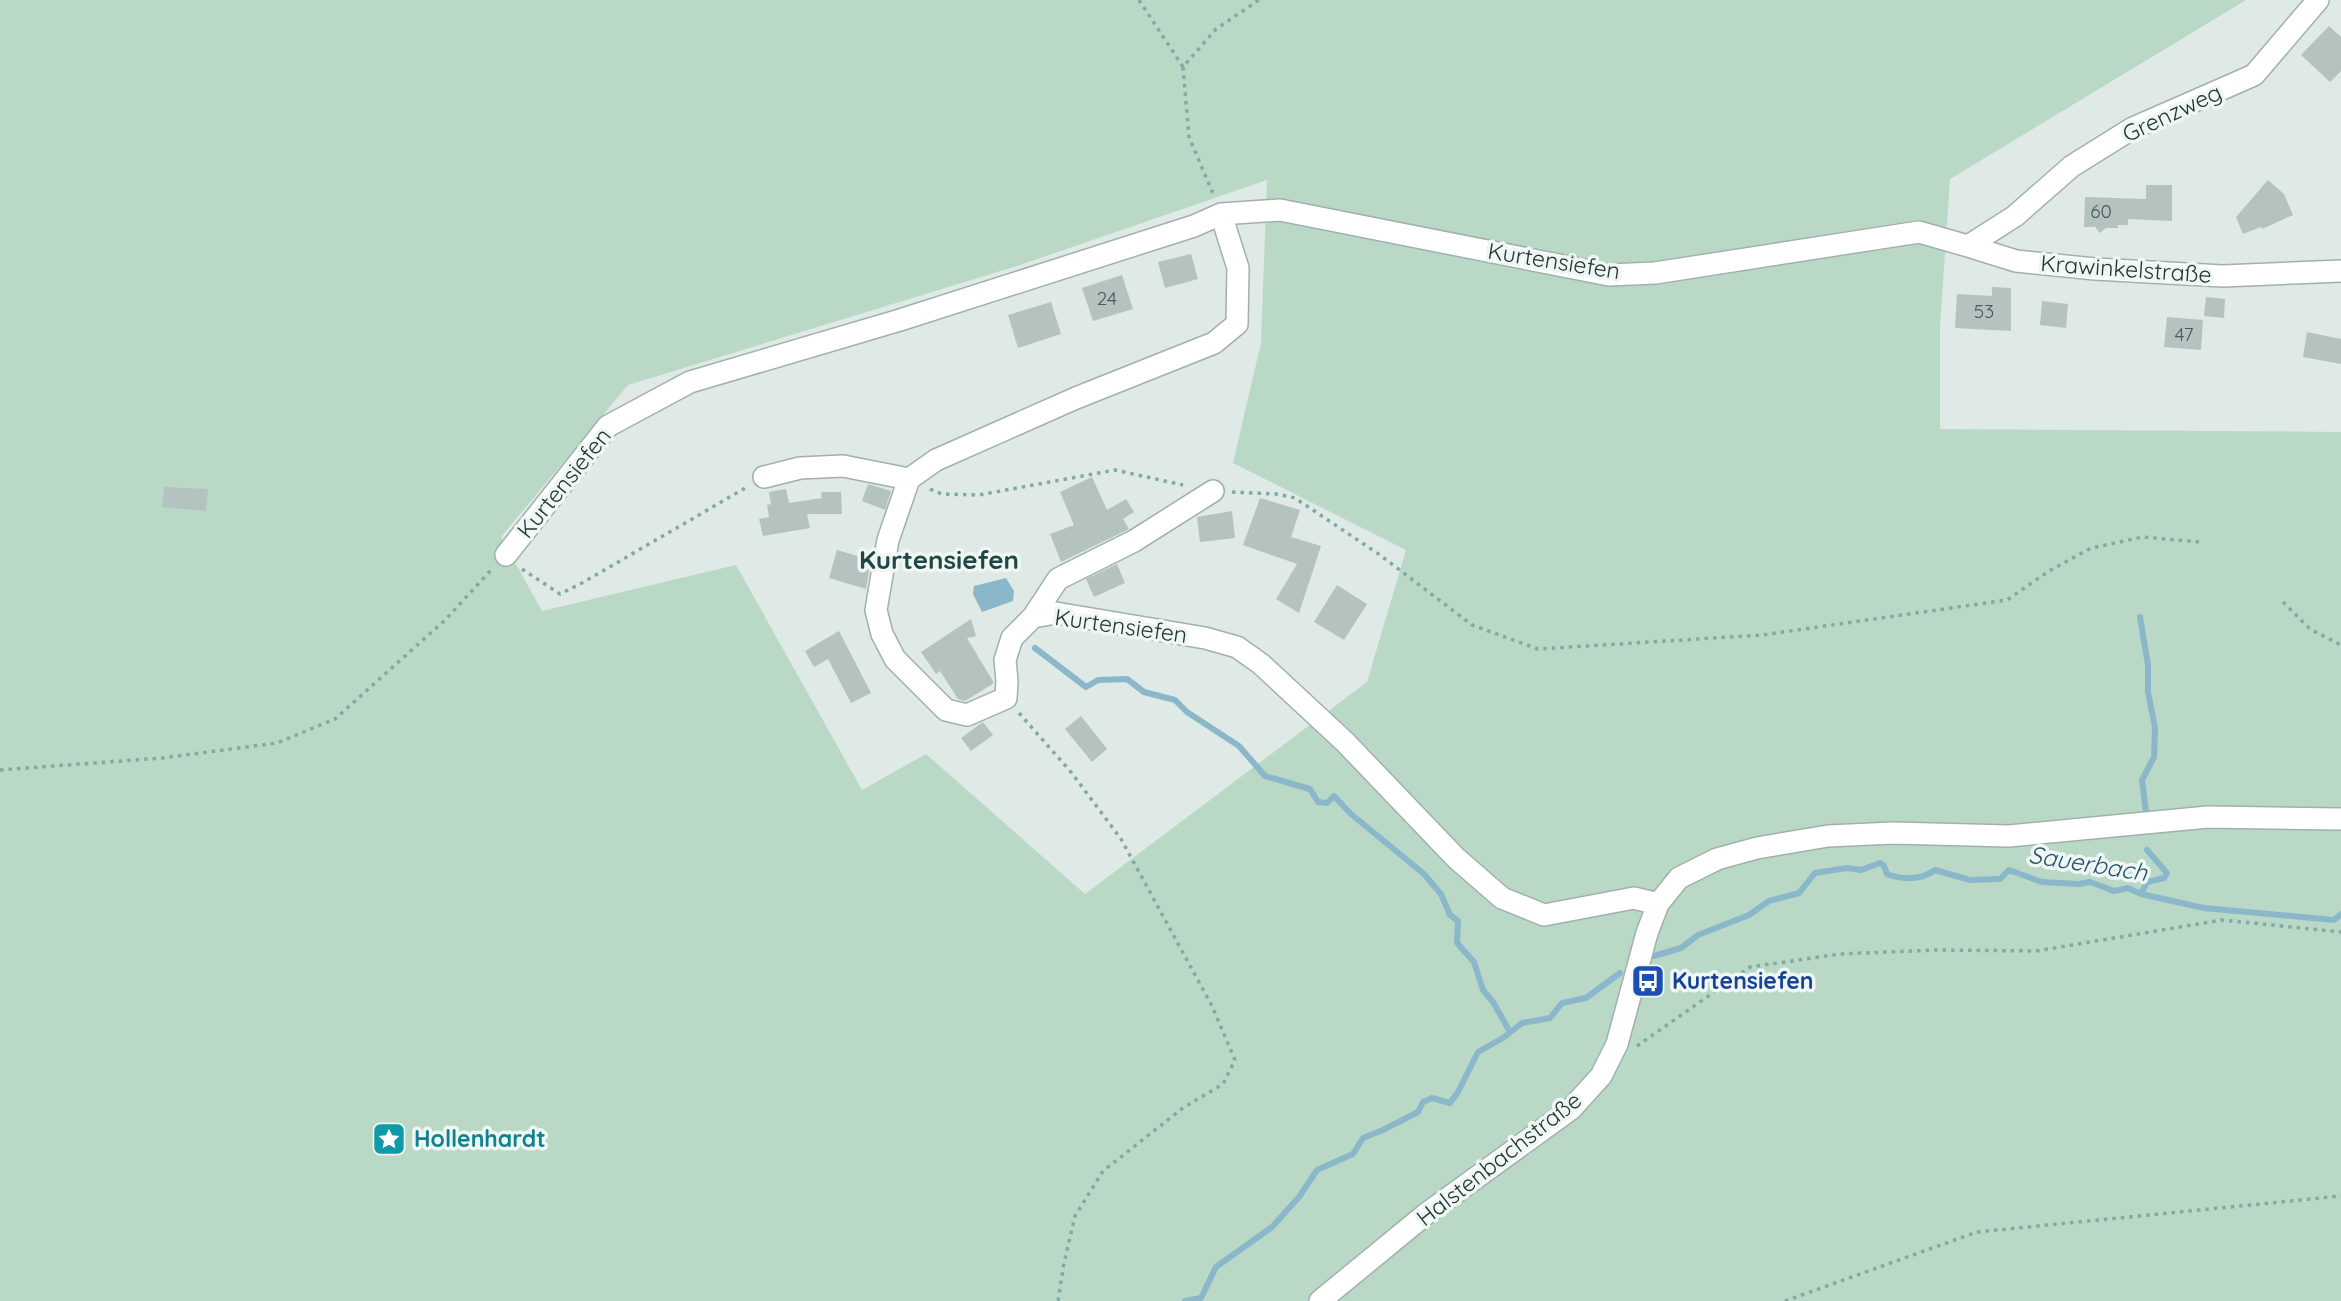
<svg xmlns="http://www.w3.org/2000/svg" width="2341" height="1301" viewBox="0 0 2341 1301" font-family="Quicksand,sans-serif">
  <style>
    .green { fill: #b9d9c6; fill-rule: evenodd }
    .water { fill: #8ab7ca }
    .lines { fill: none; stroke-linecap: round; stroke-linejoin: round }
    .stream { stroke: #8ab7ca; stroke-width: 6 }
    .building { fill: #b4c3bf }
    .minor-casing { stroke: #a2b0ad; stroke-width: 24 }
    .path { stroke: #81aaa3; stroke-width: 3.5; stroke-dasharray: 3.5 5; stroke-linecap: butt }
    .minor { stroke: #fff; stroke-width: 21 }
    .labels { text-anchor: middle; stroke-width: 7; stroke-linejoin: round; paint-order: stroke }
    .number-label { font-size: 19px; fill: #465a58 }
    .street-label { font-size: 23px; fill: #213735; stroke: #eff6f3 }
    .transit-label { font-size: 23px; font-weight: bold; fill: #164399; stroke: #eff6f3; text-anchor: start }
    .culture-label { font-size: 23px; font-weight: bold; fill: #0d838f; stroke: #eff6f3; text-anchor: start }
    .water-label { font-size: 24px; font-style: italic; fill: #21556e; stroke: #eff6f3 }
    .quarter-label { font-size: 26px; font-weight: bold; fill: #1f4744; stroke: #eff6f3 }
  </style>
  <rect width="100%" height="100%" fill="#dfe9e6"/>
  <!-- green -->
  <path class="green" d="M0 0H2246L1950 179 1940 327V429L2341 432V1301H0ZM1267 180 1261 343 1233 463 1406 550 1367 682 1085 894 926 754 862 790 736 565 542 611 501 537 628 385 1017 266Z"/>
  <!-- water -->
  <path class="water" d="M1006 578 1014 591 1013 601 982 612 973 594 974 586Z"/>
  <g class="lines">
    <!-- stream -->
    <path class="stream" d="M2140 617 2148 665V692L2155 728 2154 757 2142 780 2146 813
      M1035 648 1086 687 1098 680 1127 679 1144 692 1175 700 1187 712 1239 746 1265 776 1310 789 1318 802 1327 803 1334 796 1351 814 1424 874 1441 894 1450 915 1458 921 1457 943 1474 962 1483 990 1493 1002 1510 1032
      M2141 894 2147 882 2164 878 2167 873 2147 850
      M1654 956 1681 948 1698 935 1749 915 1769 901 1799 893 1815 873 1847 868 1861 870 1880 863 1884 866 1887 874C1902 880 1922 880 1935 870L1970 880 2000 879 2009 870 2042 882 2079 884 2090 882 2114 891 2128 888 2141 894 2204 908 2334 920 2341 914
      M1185 1301 1201 1298 1216 1267 1272 1227 1299 1197 1317 1170 1353 1154 1363 1138 1383 1130 1418 1112 1423 1102 1432 1098 1450 1103 1458 1092 1478 1052 1503 1038 1522 1023 1550 1018 1562 1003 1586 998 1620 973"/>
  </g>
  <!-- building -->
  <path class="building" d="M2329 26 2341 37V71L2330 82 2301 55Z
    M2268 180 2284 194 2293 215 2262 229 2261 227 2243 234 2236 217Z
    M2146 185H2172V221L2128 219V225H2118V228H2106L2100 233 2095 227H2084L2085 197 2146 199Z
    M1191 254 1198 279 1165 288 1158 262Z
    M1122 275 1133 309 1093 321 1082 288Z
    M1992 287 2011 288V331L1955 328 1957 294 1992 296Z
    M2206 297 2225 299 2224 318 2204 316Z
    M2042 301 2068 304 2066 328 2040 325Z
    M1051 302 1061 334 1018 348 1008 315Z
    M2167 317 2203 320 2201 350 2164 347Z
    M2307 332 2341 339V364L2303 357Z
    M1092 477 1107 510 1126 499 1134 512 1123 519 1129 529 1061 562 1050 534 1074 525 1060 492Z
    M868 484 891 491 885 510 862 501Z
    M164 487 208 489 206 511 162 507Z
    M786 489 789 503 822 498 821 492H841L842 514H807L810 528 763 536 759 519 769 517 767 505 771 504 769 492Z
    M1260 498 1300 510 1291 537 1321 546 1299 613 1276 599 1297 564 1243 545Z
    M1232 511 1235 538 1200 542 1197 517Z
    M837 550 871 560 866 589 829 578Z
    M1117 564 1125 583 1094 597 1086 579Z
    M1337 585 1367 604 1344 640 1314 622Z
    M971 619 976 636 967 638 994 683 965 701 958 699 940 671 936 674 921 652Z
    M839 631 871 693 851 703 828 659 814 667 805 651Z
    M1081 716 1107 749 1092 762 1065 729Z
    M983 722 993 735 971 751 961 738Z"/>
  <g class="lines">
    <defs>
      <path id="minor" d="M2318 0 2254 75 2133 128 2072 166 2015 216 1968 246 2016 261 2095 269 2223 276 2341 271
        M1221 214 1238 268 1237 324 1214 343 1076 398 936 460 909 479 888 540 876 610 882 634 895 659 946 710 967 715 1006 698 1007 681 1005 660 1012 638 1033 617 1056 613 1205 638 1237 647 1261 664 1345 742 1456 858 1502 898 1544 915 1634 898 1658 904
        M764 477 800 468 843 466 909 479
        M506 555 608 426 690 382 900 320 1194 226 1221 214 1280 210 1609 275 1655 273 1919 232 1968 246
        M1033 617 1058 579 1134 541 1213 491
        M1320 1301 1426 1214 1571 1109 1601 1076 1617 1044 1647 933 1658 904 1679 878 1717 859 1757 848 1828 836 1893 833 2009 836 2208 817 2341 819"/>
    </defs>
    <!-- minor casing -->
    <use href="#minor" class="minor-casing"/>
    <!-- path -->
    <path class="path" d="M1139 0 1183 67 1216 29 1259 0
      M1183 67 1189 137 1214 196
      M930 489 942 494 979 495 1115 470 1183 485
      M1232 492 1277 494 1295 498 1380 555 1472 625 1538 649 1762 635 2007 600 2049 571 2091 548 2143 537 2200 542
      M522 569 560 594 582 583 747 487
      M2283 602 2310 629 2341 645
      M1019 713 1071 772 1121 839 1212 1006 1235 1060 1223 1084 1183 1108 1103 1171 1075 1216 1064 1263 1058 1301
      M0 770 162 758 277 743 335 719 444 621 493 568
      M1637 1046 1750 967 1840 954 1936 950 2036 951 2222 920 2341 932
      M1785 1301 1977 1232 2341 1196"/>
    <!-- minor -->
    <use href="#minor" class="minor"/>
  </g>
  <!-- icons -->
  <defs>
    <symbol id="bus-square" viewBox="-11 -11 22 22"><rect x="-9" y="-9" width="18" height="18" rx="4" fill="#1a4fb4" stroke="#eff6f3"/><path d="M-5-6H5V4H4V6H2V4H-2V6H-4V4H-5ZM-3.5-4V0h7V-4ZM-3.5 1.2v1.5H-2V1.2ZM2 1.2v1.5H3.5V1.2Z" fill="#fff"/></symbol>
    <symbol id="sight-square" viewBox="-11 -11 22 22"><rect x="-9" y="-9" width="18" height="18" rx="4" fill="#0f9aa8" stroke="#eff6f3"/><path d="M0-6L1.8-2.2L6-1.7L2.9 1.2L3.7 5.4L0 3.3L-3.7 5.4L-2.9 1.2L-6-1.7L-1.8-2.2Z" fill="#fff"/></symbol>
  </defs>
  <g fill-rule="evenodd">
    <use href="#bus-square" x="1629" y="962" width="38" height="38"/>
    <use href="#sight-square" x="370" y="1120" width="38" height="38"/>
  </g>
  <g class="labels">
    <!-- number labels -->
    <g class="number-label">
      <text x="2101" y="218">60</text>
      <text x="1107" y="305">24</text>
      <text x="1984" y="318">53</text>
      <text x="2184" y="341">47</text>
    </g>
    <!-- street labels -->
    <g class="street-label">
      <text transform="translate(2172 113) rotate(-25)" y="8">Grenzweg</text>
      <text transform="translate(1554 261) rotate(9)" y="8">Kurtensiefen</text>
      <text transform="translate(2126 269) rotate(4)" y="8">Krawinkelstraße</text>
      <text transform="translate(564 483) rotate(-51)" y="8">Kurtensiefen</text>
      <text transform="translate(1121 626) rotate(8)" y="8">Kurtensiefen</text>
      <text transform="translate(1499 1159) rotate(-38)" y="8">Halstenbachstraße</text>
    </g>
    <!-- transit labels -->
    <g class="transit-label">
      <text x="1672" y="989">Kurtensiefen</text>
    </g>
    <!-- culture labels -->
    <g class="culture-label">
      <text x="414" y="1147">Hollenhardt</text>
    </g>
    <!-- water labels -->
    <g class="water-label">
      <text transform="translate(2088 864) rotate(9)" y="8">Sauerbach</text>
    </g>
    <!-- quarter labels -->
    <g class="quarter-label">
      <text x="939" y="569">Kurtensiefen</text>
    </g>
  </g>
</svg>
